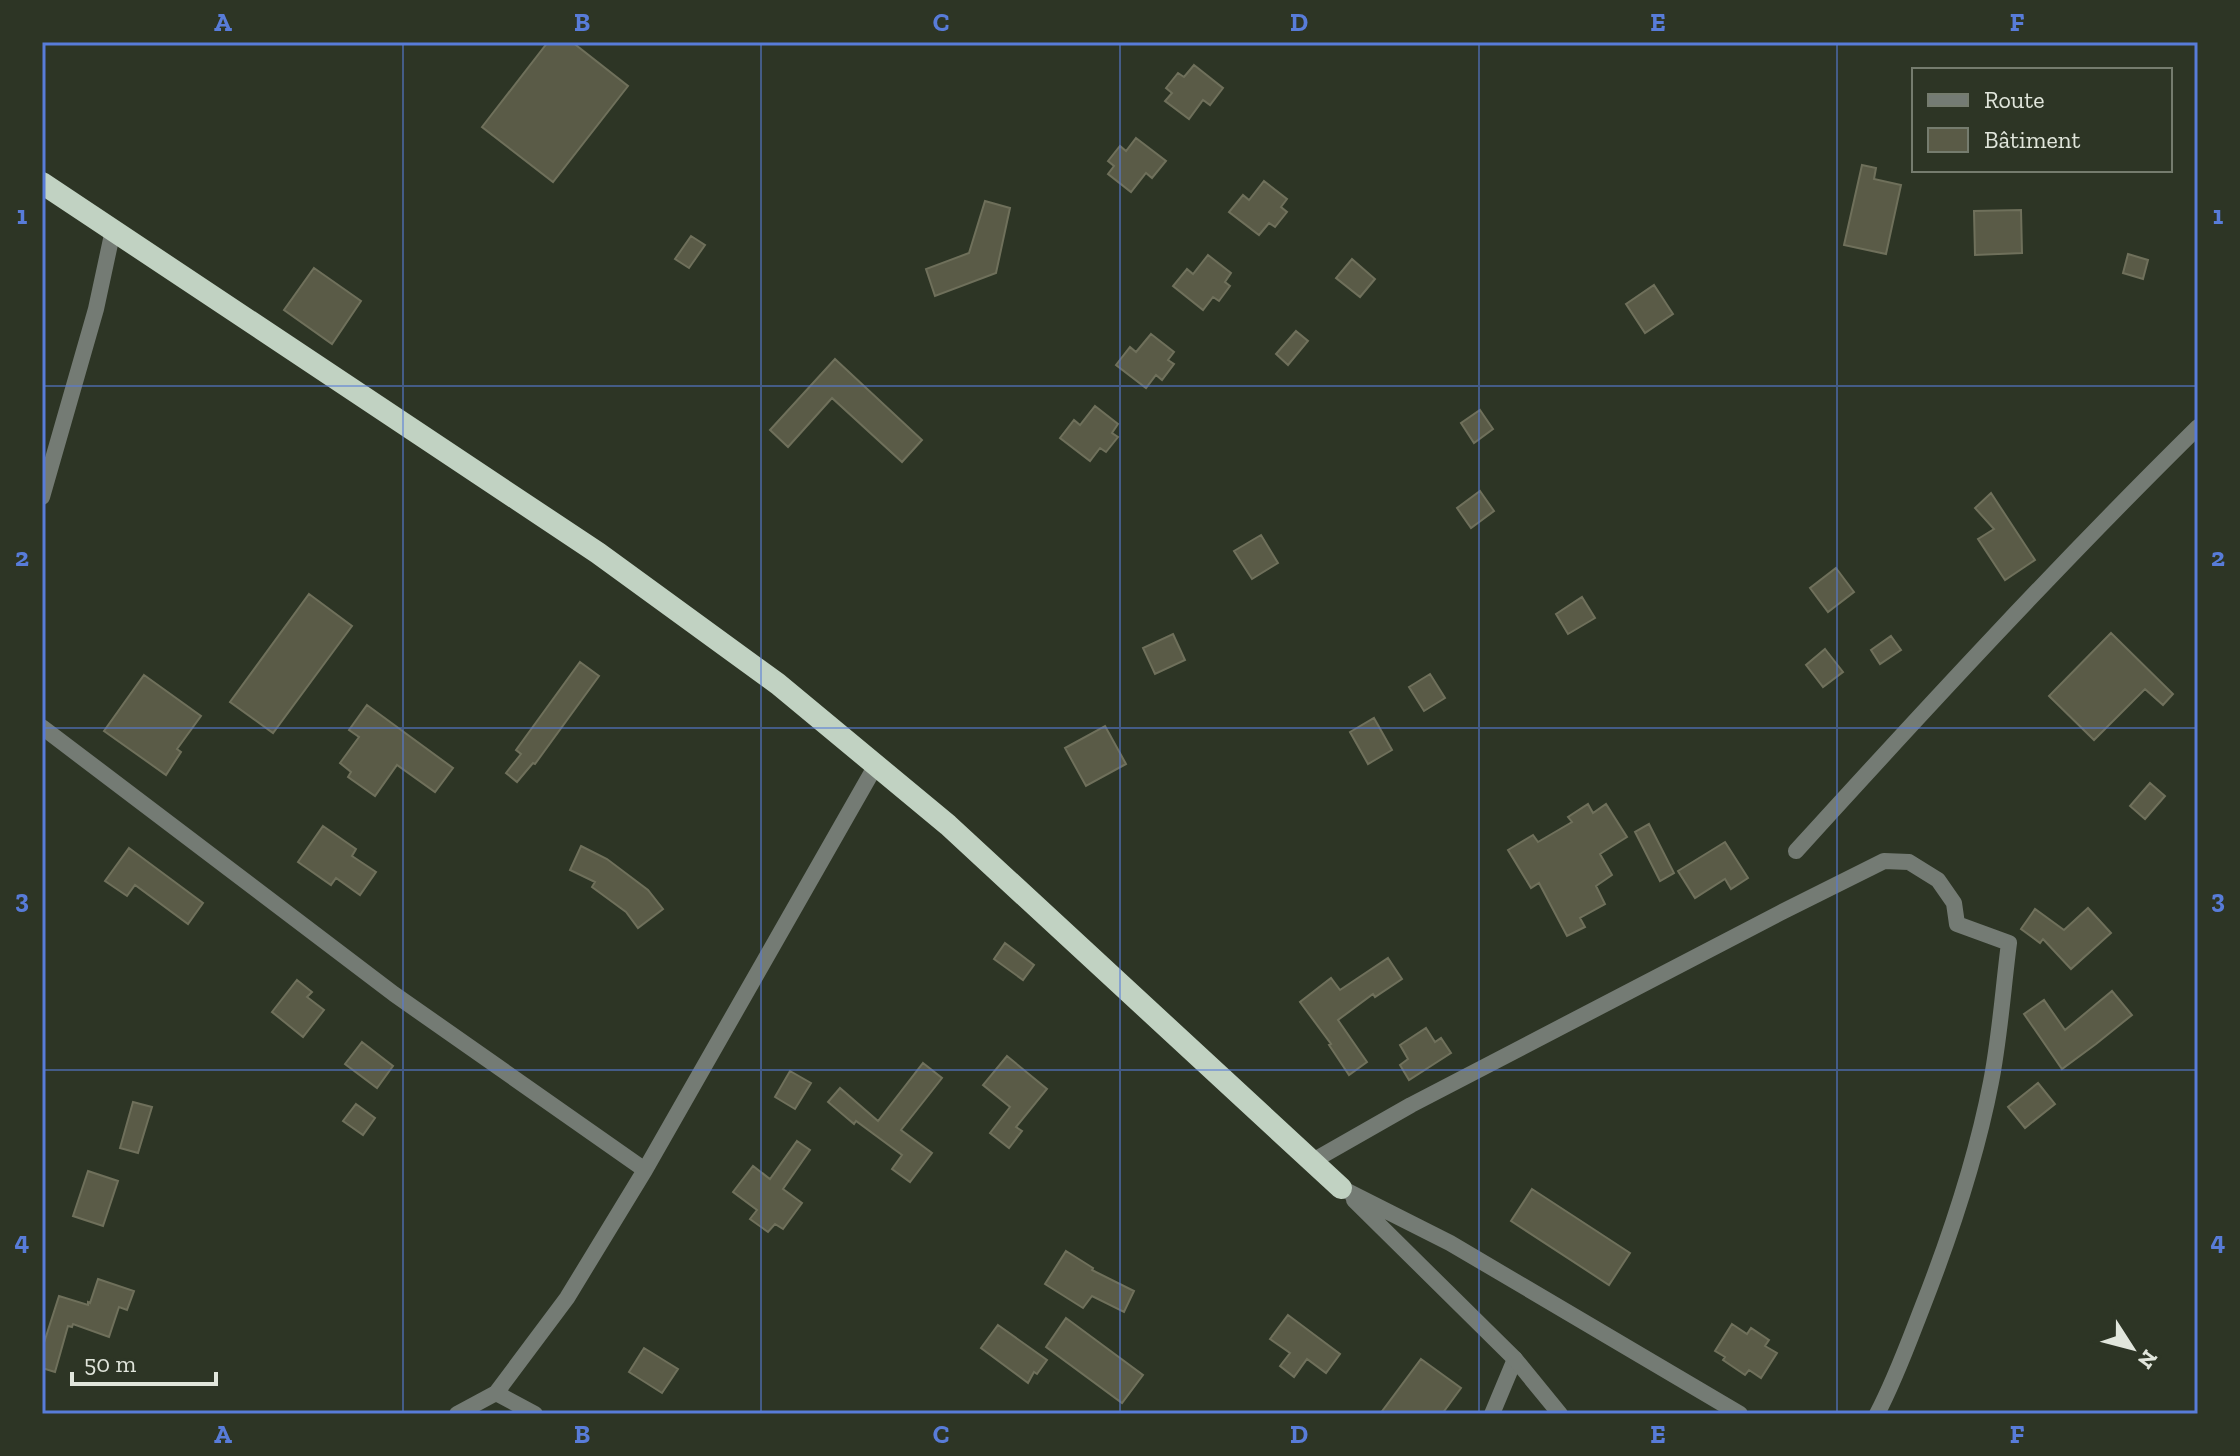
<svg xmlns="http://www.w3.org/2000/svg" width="2240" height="1456" viewBox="0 0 2240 1456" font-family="'Zilla Slab',serif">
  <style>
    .building { fill: #5a5b47; stroke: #6f705b; stroke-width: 2 }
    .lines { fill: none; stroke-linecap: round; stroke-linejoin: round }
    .minor { stroke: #747b74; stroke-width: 16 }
    .tertiary { stroke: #747b74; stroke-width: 16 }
    .trunk { stroke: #c1d2c2; stroke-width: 22 }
    .grid { fill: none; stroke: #587cd9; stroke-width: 2; stroke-opacity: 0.55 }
    .neatline { fill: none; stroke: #587cd9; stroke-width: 3 }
    .grid-label { font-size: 26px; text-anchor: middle; font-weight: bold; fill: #587cd9 }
  </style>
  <rect width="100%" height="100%" fill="#2d3525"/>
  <!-- building -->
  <path class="building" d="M548 42H572L628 86 553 182 482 127Z
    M1194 65 1223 88 1210 105 1203 100 1189 119 1165 101 1172 93 1166 88 1178 73 1184 77Z
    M1136 138 1166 161 1152 178 1146 173 1131 192 1108 174 1114 166 1108 161 1120 146 1126 151Z
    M1862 165 1876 168 1874 179 1901 185 1886 254 1844 245Z
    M1264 181 1287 199 1281 207 1287 212 1275 227 1269 223 1259 235 1229 212 1243 195 1249 200Z
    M985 201 1010 208 996 273 935 296 926 269 969 253Z
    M2021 210 2022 253 1975 255 1974 211Z
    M691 236 705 245 689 268 675 259Z
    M2128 254 2148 260 2143 279 2123 273Z
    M1208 255 1231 273 1225 282 1230 286 1219 301 1213 297 1203 310 1173 286 1187 269 1193 274Z
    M1352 259 1375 279 1360 297 1336 278Z
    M314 268 361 301 332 344 284 310Z
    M1654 285 1673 314 1645 333 1626 304Z
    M1296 331 1308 341 1288 365 1276 354Z
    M1151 334 1174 352 1168 360 1174 364 1162 380 1156 375 1146 388 1116 365 1130 347 1136 352Z
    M835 359 922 440 902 462 832 398 788 447 770 430Z
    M1095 406 1118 424 1112 433 1118 437 1106 452 1100 448 1090 461 1060 438 1074 420 1080 425Z
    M1480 410 1493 429 1474 443 1461 423Z
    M1480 491 1494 511 1471 528 1457 508Z
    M1991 493 2035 560 2005 580 1978 539 1994 529 1975 508Z
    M1261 535 1278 563 1252 579 1234 551Z
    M1836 568 1854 592 1828 612 1810 588Z
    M309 594 352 626 273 733 230 702Z
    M1582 597 1595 618 1568 634 1556 614Z
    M2111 633 2173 694 2163 705 2145 689 2094 740 2049 696Z
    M1173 634 1185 660 1155 674 1143 648Z
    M1891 636 1901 650 1880 664 1871 650Z
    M1825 649 1843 672 1823 687 1806 665Z
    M580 662 599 676 535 764 533 763 517 782 506 773 521 754 516 750Z
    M1430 674 1445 698 1424 711 1409 687Z
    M144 675 201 716 177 749 181 752 166 775 104 731Z
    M367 705 453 768 435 792 397 765 375 796 348 777 351 772 340 763 359 737 349 730Z
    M1374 718 1392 750 1368 764 1350 732Z
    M1105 726 1126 764 1086 786 1065 748Z
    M2150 783 2165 796 2145 819 2130 806Z
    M1588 804 1593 813 1606 804 1627 837 1600 854 1612 875 1596 886 1605 904 1580 918 1585 927 1567 936 1539 883 1531 888 1508 850 1533 835 1538 842 1572 822 1568 817Z
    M1649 824 1674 873 1660 881 1635 832Z
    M323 826 356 849 352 856 376 872 360 895 336 878 331 885 298 862Z
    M1725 842 1748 878 1731 889 1725 879 1695 898 1678 871Z
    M581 846 607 859 648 890 663 909 638 928 626 912 592 887 595 882 570 870Z
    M129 848 203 903 188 924 135 885 127 896 105 881Z
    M2088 908 2111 933 2071 969 2043 939 2040 943 2021 929 2035 909 2064 930Z
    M1005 943 1034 965 1023 980 994 959Z
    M1388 958 1402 979 1375 997 1373 994 1338 1020 1367 1062 1349 1075 1329 1045 1331 1044 1300 1002 1331 978 1340 990Z
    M297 980 312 992 307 997 324 1010 303 1037 272 1012Z
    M2112 991 2132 1015 2096 1044 2062 1069 2024 1014 2044 1000 2065 1030Z
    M1426 1028 1435 1042 1441 1038 1451 1053 1409 1080 1400 1065 1408 1059 1400 1045Z
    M362 1042 393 1066 377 1088 345 1064Z
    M1007 1056 1047 1089 1016 1127 1022 1131 1009 1148 990 1133 1010 1107 983 1085Z
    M923 1063 942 1078 901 1130 932 1153 910 1182 892 1169 902 1155 856 1121 854 1124 828 1102 840 1088 878 1121Z
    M790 1071 811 1083 795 1109 775 1097Z
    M2038 1083 2055 1104 2025 1128 2008 1107Z
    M133 1102 152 1107 138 1153 120 1148Z
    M356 1104 375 1118 363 1135 343 1121Z
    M797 1141 810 1150 783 1189 802 1203 783 1229 775 1224 768 1232 750 1219 757 1210 733 1192 753 1166 770 1179Z
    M88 1171 118 1181 103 1226 73 1216Z
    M1532 1189 1630 1253 1609 1285 1511 1221Z
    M1066 1251 1093 1268 1092 1270 1134 1291 1124 1312 1092 1296 1083 1308 1045 1284Z
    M98 1279 134 1291 127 1310 119 1307 109 1337 73 1324 72 1327 68 1326 55 1372 42 1368V1349L59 1296 88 1305V1302L90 1303Z
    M1288 1315 1340 1354 1326 1373 1307 1359 1294 1377 1280 1366 1290 1353 1270 1339Z
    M1066 1318 1143 1375 1122 1403 1046 1347Z
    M1732 1324 1747 1334 1751 1328 1769 1340 1765 1346 1777 1353 1761 1378 1749 1370 1745 1375 1723 1360 1725 1357 1715 1351Z
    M998 1325 1047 1360 1037 1374 1034 1372 1028 1383 981 1348Z
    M644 1348 678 1369 662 1393 629 1372Z
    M1421 1359 1461 1388 1442 1414H1380Z"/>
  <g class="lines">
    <!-- minor -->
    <path class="minor" d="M42 727 394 994 645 1170
      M1796 851C1927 707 2059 564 2198 427
      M1311 1162 1411 1105 1780 913 1884 861 1909 862 1938 880 1954 903 1957 924 2009 943C2003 989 2000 1036 1991 1082 1976 1160 1951 1234 1922 1308 1908 1344 1895 1380 1877 1414
      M496 1393 535 1414
      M457 1414 496 1393 567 1298 645 1170 876 765
      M1492 1414 1515 1359"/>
    <!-- tertiary -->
    <path class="tertiary" d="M42 497 96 309 113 230
      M1341 1188 1450 1243 1740 1414
      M1354 1200 1515 1359 1560 1414"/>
    <!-- trunk -->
    <path class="trunk" d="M42 183 598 553 778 684 948 825 1341 1188"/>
  </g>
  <!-- grid -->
  <path class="grid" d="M403 42V1414M761 42V1414M1120 42V1414M1479 42V1414M1837 42V1414M42 386H2198M42 728H2198M42 1070H2198"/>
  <!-- border -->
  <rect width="2240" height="1456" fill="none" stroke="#2d3525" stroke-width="88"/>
  <!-- legend -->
  <rect x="1912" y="68" width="260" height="104" fill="#2d3525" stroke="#757c6e" stroke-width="2"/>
  <rect x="1928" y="94" width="40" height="12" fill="#747b74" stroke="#757c6e" stroke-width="2"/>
  <text x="1984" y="108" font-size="24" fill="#e1e6dc">Route</text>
  <rect x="1928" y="128" width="40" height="24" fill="#5a5b47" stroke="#757c6e" stroke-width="2"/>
  <text x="1984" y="148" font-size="24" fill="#e1e6dc">Bâtiment</text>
  <!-- north arrow -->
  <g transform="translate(2132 1348) rotate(126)" stroke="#2d3525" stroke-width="6" paint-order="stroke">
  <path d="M0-6L14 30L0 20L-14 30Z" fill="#e1e6dc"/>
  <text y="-12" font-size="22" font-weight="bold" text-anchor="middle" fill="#e1e6dc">N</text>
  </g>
  <!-- scale -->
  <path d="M72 1372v12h144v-12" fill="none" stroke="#e1e6dc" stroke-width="4"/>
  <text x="84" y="1372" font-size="24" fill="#e1e6dc" stroke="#2d3525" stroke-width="6" paint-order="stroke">50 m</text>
  <rect x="44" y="44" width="2152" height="1368" class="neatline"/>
  <g class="grid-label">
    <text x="223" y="31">A</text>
    <text x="582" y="31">B</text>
    <text x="941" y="31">C</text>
    <text x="1299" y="31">D</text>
    <text x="1658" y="31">E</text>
    <text x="2017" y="31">F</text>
    <text x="22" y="224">1</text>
    <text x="2218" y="224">1</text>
    <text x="22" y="566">2</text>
    <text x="2218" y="566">2</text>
    <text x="22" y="908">3</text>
    <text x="2218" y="908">3</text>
    <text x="22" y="1250">4</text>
    <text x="2218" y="1250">4</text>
    <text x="223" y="1443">A</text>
    <text x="582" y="1443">B</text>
    <text x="941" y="1443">C</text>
    <text x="1299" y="1443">D</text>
    <text x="1658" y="1443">E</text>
    <text x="2017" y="1443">F</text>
  </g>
</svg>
